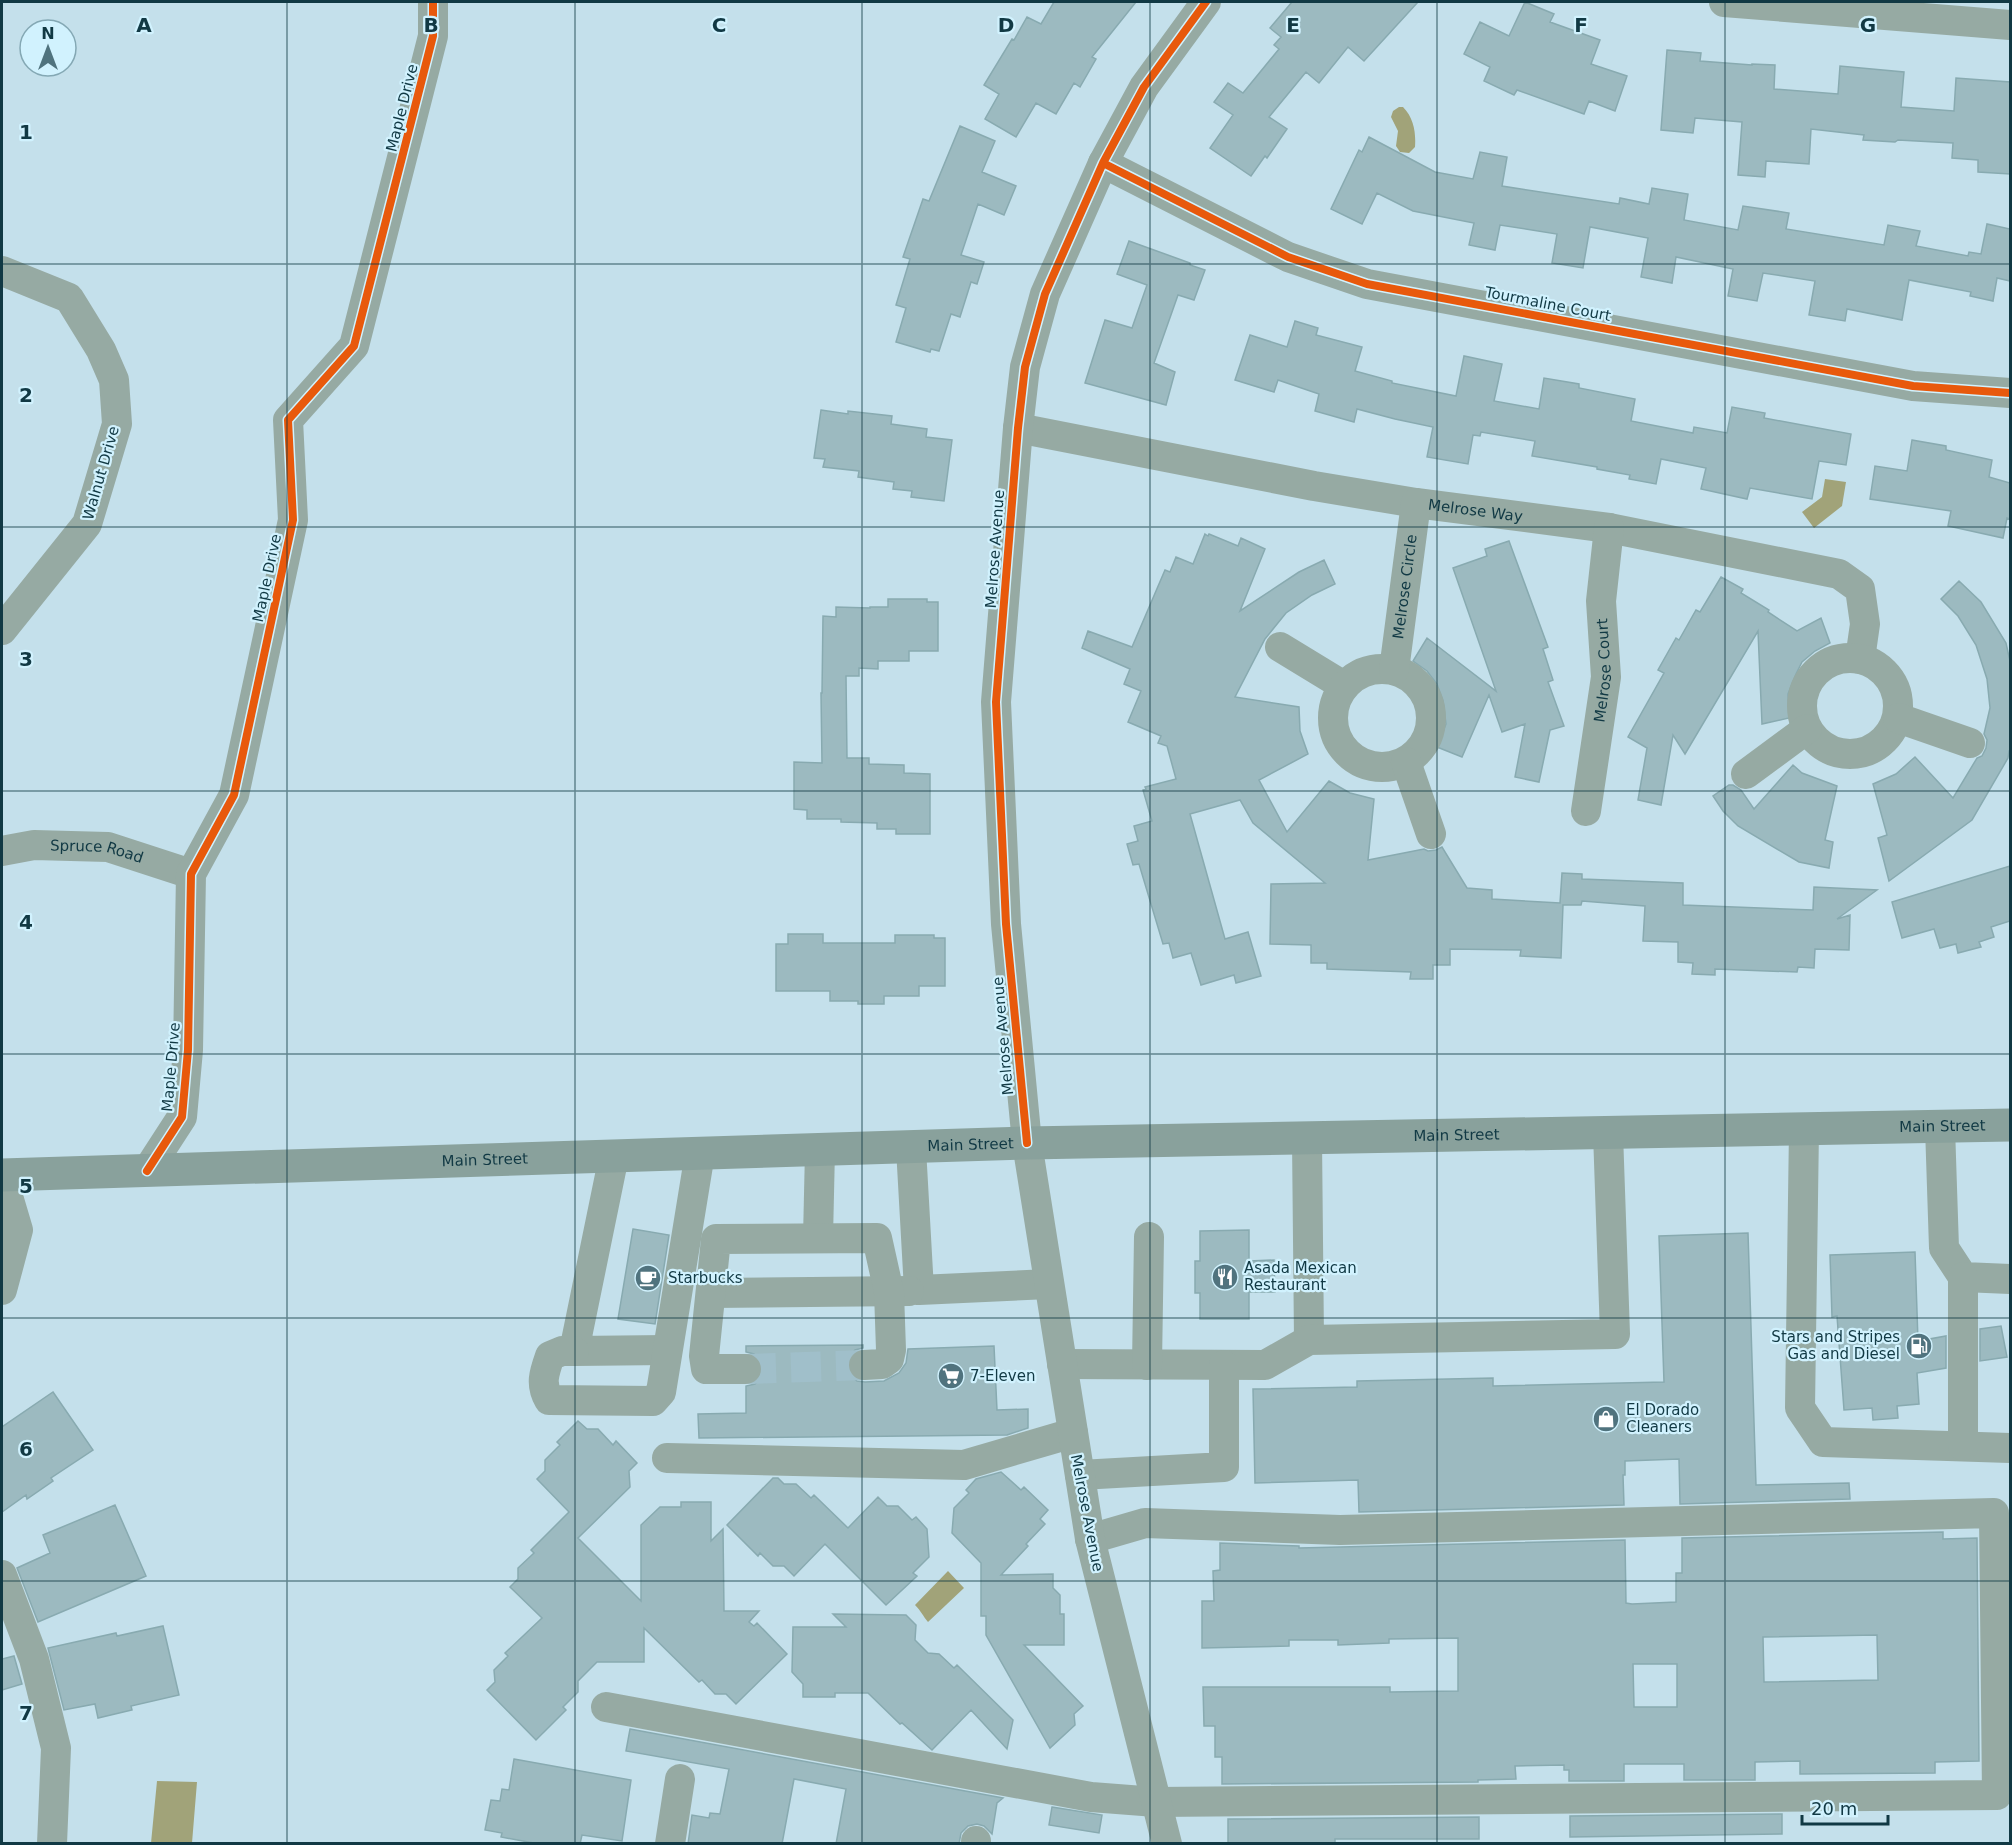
<svg xmlns="http://www.w3.org/2000/svg" width="2012" height="1845" viewBox="0 0 2012 1845" font-family="'DejaVu Sans',sans-serif">
  <style>
    .water { fill: #a1a379 }
    .building { fill: #9cbac0; stroke: #88aab0; stroke-width: 1.5; fill-rule: evenodd }
    .lines { fill: none; stroke-linecap: round; stroke-linejoin: round }
    .minor-tunnel { stroke: #a0bfca; stroke-width: 30; stroke-dasharray: 30 15; stroke-linecap: butt }
    .minor { stroke: #96aaa3; stroke-width: 30 }
    .major { stroke: #89a19c; stroke-width: 33 }
    .cycleway-casing { stroke: #d1f2fe; stroke-width: 11 }
    .cycleway { stroke: #e8590c; stroke-width: 8 }
    .grid { fill: none; stroke: #113944; stroke-width: 1.5; stroke-opacity: 0.55 }
    .labels { text-anchor: middle; stroke-width: 4.5; stroke-linejoin: round; paint-order: stroke }
    .street-label { font-size: 15px; fill: #113944; stroke: #d1f2fe }
    .poi-label { font-size: 15px; fill: #113944; stroke: #d1f2fe; text-anchor: start }
    .grid-label { font-size: 20px; text-anchor: middle; font-weight: bold; fill: #113944; stroke: #d1f2fe; stroke-width: 4.5; stroke-linejoin: round; paint-order: stroke }
  </style>
  <rect width="100%" height="100%" fill="#c4e0eb"/>
  <!-- water -->
  <path class="water" d="M1399 107H1403C1414 118 1416 133 1415 147L1409 153 1400 152 1396 146 1398 131 1391 117 1393 111Z
    M1825 479 1846 482 1842 506 1814 528 1802 512 1822 497Z
    M948 1571 964 1588 928 1622C923 1616 921 1611 915 1605Z
    M157 1781 197 1782 192 1843H151Z"/>
  <!-- building -->
  <path class="building" d="M1054 2H1136L1092 57 1096 59 1080 87 1074 83 1056 114 1036 103 1016 137 985 119 999 94 984 85 1012 39 1014 40 1027 17 1041 24Z
    M1292 2H1418L1364 61 1348 47 1319 83 1306 72 1269 117 1287 129 1267 158 1265 156 1251 176 1210 148 1233 115 1214 102 1228 83 1243 93 1279 49 1274 45 1281 37 1270 28Z
    M1525 2 1554 14 1550 22 1600 40 1591 64 1627 76 1615 111 1589 101 1584 114 1517 90 1514 95 1484 81 1490 67 1464 54 1480 22 1509 36Z
    M1667 50 1701 53 1700 61 1752 65V64L1775 65 1774 89 1838 94 1840 66 1904 72 1901 107 1954 111 1956 78 2010 82V174L1978 172V160L1952 158 1953 143 1898 140 1895 142 1863 140 1864 135 1811 129 1809 164 1766 161 1765 177 1738 175 1742 122 1695 118 1693 133 1661 130Z
    M960 126 995 141 982 172 1016 186 1004 215 978 204 961 255 984 262 977 284 971 282 960 317 951 314 939 351 931 349 930 352 896 342 906 308 896 305 910 259 903 257 923 199 929 201Z
    M1369 137 1435 172 1473 179 1480 152 1507 157 1502 186 1619 204 1620 198 1649 204 1652 188 1688 194 1684 220 1738 230 1743 206 1789 213 1786 229 1884 245 1888 225 1920 231 1916 246 1968 256 1969 252 1981 254 1987 224 2010 229V281L1997 278 1993 301 1970 296 1971 292 1909 280 1902 320 1847 309 1845 321 1809 315 1815 281 1763 273 1757 301 1728 296 1733 269 1676 257 1672 283 1641 277 1648 238 1590 227 1583 268 1552 263 1557 234 1500 225 1495 250 1469 245 1474 223 1413 211 1377 193 1362 224 1331 209 1359 150 1362 152Z
    M1129 241 1190 263V265L1205 270 1194 300 1178 295 1154 363 1175 372 1166 405 1085 383 1105 320 1132 328 1147 285 1117 274Z
    M1295 321 1318 328 1316 335 1362 347 1355 371 1392 381V383L1456 396 1464 356 1502 364 1494 401 1539 409 1544 378 1579 384V388L1635 399 1631 421 1693 433 1694 427 1727 433 1732 407 1765 413 1764 418 1851 434 1846 465 1819 461 1812 499 1750 488 1747 499 1701 489 1706 468 1661 459 1656 484 1629 479 1630 475 1597 469V467L1532 456 1535 441 1481 432 1480 436 1473 435 1468 464 1427 457 1433 427 1395 419 1357 409 1354 422 1315 411 1319 394 1278 380 1274 392 1235 380 1250 335 1287 347Z
    M821 410 848 414V411L892 416 891 424 927 429 926 437 952 440 944 501 911 497 912 491 893 489 894 482 858 477 859 471 823 467 825 459 814 458Z
    M1912 440 1946 446V450L1992 460 1989 477 2010 483V519L2007 518 2003 538 1948 526 1951 511 1870 499 1875 466 1907 471Z
    M1205 534 1208 536 1209 534 1238 546 1241 538 1265 549 1240 611 1299 572 1324 560 1335 584 1312 595 1286 613 1265 639 1235 697 1299 707 1300 731 1308 754 1259 780 1287 832 1329 781 1350 793 1374 799 1368 860 1424 849 1428 851 1436 850 1442 847 1467 888 1492 890V899L1560 903 1562 873 1582 874V879L1683 883V905L1813 910 1814 887 1877 890 1837 919 1850 915 1849 950 1815 949 1814 968 1798 967 1797 972 1715 969V975L1692 974 1693 963 1678 962V942L1643 941 1645 906 1582 901 1581 905H1563L1561 958 1520 956 1521 950 1450 949V965H1433V979H1410L1411 972 1327 969V963H1311V945L1270 944 1271 884 1325 883 1253 823 1240 800 1190 814 1225 939 1248 932 1261 976 1236 983 1234 975 1201 985 1191 953 1173 958 1169 943 1163 944 1139 864 1133 865 1127 844 1138 841 1134 826 1152 821 1143 790 1146 789 1145 787 1176 779 1167 746 1158 743 1161 736 1128 722 1141 691 1124 684 1130 669 1082 648 1088 631 1132 647 1165 570 1170 572 1176 557 1193 564Z
    M1509 541 1548 647 1543 649 1553 680 1548 682 1564 726 1550 730 1539 782 1515 777 1525 724 1502 732 1489 695 1462 757 1437 747 1446 724 1443 701 1437 684 1427 671 1413 661 1427 638 1496 691 1453 568 1487 556 1485 549Z
    M1721 577 1743 589 1741 593 1769 610 1768 612 1797 631 1821 618 1830 643 1815 651 1802 662 1796 674 1788 694 1789 718 1762 724 1758 631 1685 754 1673 735 1661 805 1638 800 1647 748 1628 737 1664 673 1658 670 1676 638 1679 640 1696 610 1700 612Z
    M1959 581 1981 602 2006 643 2010 661V751H2009L2008 758 1972 820 1889 881 1878 838 1887 835 1873 784 1896 774 1915 757 1953 798 1977 758 1982 756 1986 748 1987 740 1984 734 1990 708 1987 679 1976 645 1958 616 1941 599Z
    M888 599H927V602H938V651H909V661H878V669L859 668V676H846L847 758H869V764L904 765V773L930 774V834H896V829H877V823L841 822V819H807V810L794 809V762L822 763 821 693H822L823 616 836 617V607L870 608V607H888Z
    M1793 765 1802 773 1837 786 1825 840 1833 842 1829 868 1799 862 1738 826 1723 811 1713 796 1729 785H1733L1741 790 1754 809Z
    M2010 866V921L1991 927 1994 937 1979 942 1981 947 1958 953 1956 944 1940 948 1934 929 1902 938 1892 902Z
    M788 934H823V943H895V935H934V938H945V986H919V996H884V1004H858V1001H830V991H776V944H788Z
    M633 1229 669 1235 655 1324 618 1319Z
    M1249 1230V1261L1274 1260 1275 1292H1249V1319H1200V1293H1195V1261H1200V1231Z
    M1748 1233 1756 1485 1849 1483 1850 1499 1680 1504 1679 1459 1625 1461V1475H1623L1624 1505 1359 1512 1358 1480 1255 1483 1253 1389 1357 1387V1381L1493 1378V1386L1664 1382 1659 1236Z
    M1915 1252 1918 1341 1946 1336V1368L1917 1373 1919 1404 1897 1406 1898 1418 1873 1420 1872 1408 1844 1410 1837 1316 1832 1317 1830 1255Z
    M2001 1326 2007 1357 1980 1361V1329Z
    M863 1345V1348L855 1350 849 1357 847 1365 850 1375 857 1381 865 1382 884 1381 899 1373 906 1363 908 1349 994 1346 997 1410 1028 1409V1428L1007 1435 699 1438 698 1414 746 1413V1386L755 1384 761 1378 763 1370 761 1360 754 1354 746 1352V1346Z
    M53 1392 93 1450 51 1478 53 1481 27 1499 26 1495 2 1512V1427Z
    M578 1421 587 1429H598L613 1445 616 1441 637 1463 629 1471 630 1487 578 1538 641 1601V1525L660 1507H681V1502H711V1541L723 1529 724 1611H759L749 1622 754 1626 757 1623 787 1654 736 1704 726 1694H715L702 1680 699 1682 644 1628V1662H597L578 1681V1692L563 1707 566 1710 536 1740 487 1690 495 1682 494 1670 508 1656 505 1653 542 1618 510 1587 518 1579V1568L534 1553 531 1550 569 1512 537 1479 545 1471V1460L560 1445 557 1442Z
    M1001 1472 1021 1490 1024 1487 1048 1510 1040 1519 1045 1524 1026 1544 1028 1546 1001 1575 1053 1574V1588L1060 1595V1614H1064V1645H1024L1083 1706 1074 1714 1075 1725 1050 1748 986 1635V1616H981V1563L952 1533 954 1508 969 1493 966 1490 976 1479Z
    M773 1478H778L784 1484H796L811 1498 814 1495 848 1528 878 1497 887 1506H898L912 1520 916 1517 927 1529 929 1557 913 1573 917 1576 886 1605 825 1544 794 1576 784 1566H773L760 1553 758 1556 727 1525Z
    M115 1505 146 1576 38 1622 17 1568 50 1553 43 1535Z
    M1943 1532V1539L1977 1538 1979 1761 1935 1762V1773L1800 1774V1761L1755 1762V1780H1684V1764H1624V1781H1569V1770H1564V1765L1515 1766 1516 1779 1478 1780V1782L1222 1784V1757H1215V1726H1204L1203 1687H1390V1692L1458 1691V1638L1389 1639V1643L1338 1645V1640H1289V1646L1202 1648V1601H1214L1213 1571 1220 1570V1543L1299 1546V1548L1625 1540 1626 1603 1632 1604 1676 1602V1573H1682V1538ZM1877 1635 1878 1680 1764 1682 1763 1637ZM1633 1664H1677V1707H1634Z
    M833 1614 906 1615 916 1625 915 1640 928 1653 939 1654 954 1668 957 1665 1013 1720 1007 1749 971 1710 932 1750 902 1723 900 1724 868 1693H835V1697H803V1684L792 1672 793 1627H846Z
    M163 1626 179 1695 131 1706 132 1710 98 1718 95 1704 64 1710 48 1648 116 1633 117 1636Z
    M14 1656 22 1684 2 1690V1659Z
    M630 1729 1003 1798 997 1803 992 1834 984 1826 977 1824 968 1826 961 1833 959 1844H836L846 1789 794 1779 782 1844H688L692 1815 709 1818 710 1813 720 1814 729 1769 626 1751Z
    M514 1759 631 1780 622 1841 582 1835 580 1844H539L501 1837 502 1833 485 1830 491 1800 500 1801 502 1789 509 1790Z
    M1052 1807 1102 1815 1099 1833 1049 1825Z
    M1782 1814V1834L1570 1837V1816Z
    M1479 1817V1839H1335V1844H1228V1819Z"/>
  <g class="lines">
    <!-- minor-tunnel -->
    <path class="minor-tunnel" d="M746 1369 864 1365"/>
    <!-- minor -->
    <g class="minor">
      <path d="M1724 2 2010 25"/>
      <path d="M1103 163 1288 257 1367 284 1913 386 2010 393"/>
      <path d="M2 271 69 298 101 350 114 380 117 424 87 524 2 630"/>
      <path id="s1" d="M1018 428 1314 486 1416 503 1609 528 1839 574 1860 589 1865 624 1860 659"/>
      <path d="M1280 647 1344 686"/>
      <circle cx="1850" cy="706" r="48"/>
      <circle cx="1382" cy="718" r="49"/>
      <path id="s2" d="M1394 670 1416 503"/>
      <path d="M1898 718 1970 743"/>
      <path d="M1406 762 1431 834"/>
      <path d="M1746 774 1807 729"/>
      <path id="s3" d="M1586 811 1606 677 1601 601 1609 528"/>
      <path id="s4" d="M2 851 34 845 108 847 191 874"/>
      <path d="M1940 1127 1944 1248 1963 1277 2010 1279"/>
      <path d="M1804 1129 1800 1408 1823 1442 2010 1448"/>
      <path d="M1307 1139 1309 1340"/>
      <path d="M911 1148 919 1290 1049 1284"/>
      <path d="M614 1156 574 1351 667 1350"/>
      <path d="M147 1171 182 1117 188 1050 191 874 234 795 293 520 288 420 354 346 433 36V2"/>
      <path d="M2 1176 18 1230 2 1290"/>
      <path d="M818 1238 820 1150"/>
      <path d="M1963 1277V1446"/>
      <path d="M711 1293 909 1291"/>
      <path d="M574 1351H562L550 1356C544 1373 540 1384 549 1400L653 1401 661 1392 700 1153"/>
      <path d="M1062 1364 1265 1365 1309 1340 1615 1334 1608 1133"/>
      <path d="M1147 1365 1149 1237"/>
      <path d="M746 1369H706L704 1356 716 1239 877 1238 889 1292 891 1350 889 1359 882 1364 864 1365"/>
      <path d="M667 1458 964 1465 1073 1433"/>
      <path d="M1080 1475 1224 1467V1365"/>
      <path d="M2 1575 34 1659 56 1748 52 1844"/>
      <path d="M606 1707 1091 1797 1156 1802 1997 1795 1994 1513 1340 1530 1145 1523 1090 1539"/>
      <path d="M670 1844 680 1779"/>
      <path d="M976 1844V1841"/>
      <path d="M1167 1844 1090 1539 1027 1143 1006 924 996 702 1018 428 1025 367 1045 294 1103 163 1144 87 1206 2"/>
    </g>
    <!-- major -->
    <path class="major" id="s5" d="M2 1175 1027 1143 2010 1125"/>
    <defs>
      <path id="cycleway" d="M1103 163 1288 257 1367 284 1913 386 2010 393
        M1027 1143 1006 924 996 702 1018 428 1025 367 1045 294 1103 163 1144 87 1206 2
        M147 1171 182 1117 188 1050 191 874 234 795 293 520 288 420 354 346 433 36V2"/>
    </defs>
    <!-- cycleway casing -->
    <use href="#cycleway" class="cycleway-casing"/>
    <!-- cycleway -->
    <use href="#cycleway" class="cycleway"/>
  </g>
  <!-- grid -->
  <path class="grid" d="M287 2V1844M575 2V1844M862 2V1844M1150 2V1844M1437 2V1844M1725 2V1844M2 264H2010M2 527H2010M2 791H2010M2 1054H2010M2 1318H2010M2 1581H2010"/>
  <!-- icons -->
  <defs>
    <symbol id="restaurant-disc" viewBox="-11 -11 22 22"><circle r="9.5" fill="#50737e" stroke="#d1f2fe"/><path d="M-5-6h1v4h1v-4h1v4h1v-4h1v5L-1.5 .5V6h-2V.5L-5-1ZM5-6V6H3V1.5H1.5Q1.5-4 5-6Z" fill="#fff"/></symbol>
    <symbol id="cafe-disc" viewBox="-11 -11 22 22"><circle r="9.5" fill="#50737e" stroke="#d1f2fe"/><path d="M-5.5-4.5H6V0H3Q3 3.5 0 3.5H-2.5Q-5.5 3.5-5.5 0ZM3-3.2v2h1.7v-2ZM-6 4.5H4V6H-6Z" fill="#fff"/></symbol>
    <symbol id="fuel-disc" viewBox="-11 -11 22 22"><circle r="9.5" fill="#50737e" stroke="#d1f2fe"/><path d="M-5.5-6h7V0h2V4h1.3V-2.5L3-4.5l.8-.8L6-3V5H2.5V1h-1V6h-7ZM-4.2-4.7v3.2H.2V-4.7Z" fill="#fff"/></symbol>
    <symbol id="supermarket-disc" viewBox="-11 -11 22 22"><circle r="9.5" fill="#50737e" stroke="#d1f2fe"/><path d="M-6-5.5h2.5l.6 2H6L4.5 2H-2.5L-4.4-4H-6ZM-1.5 3.2a1.3 1.3 0 1 0 .1 0ZM3 3.2a1.3 1.3 0 1 0 .1 0Z" fill="#fff"/></symbol>
    <symbol id="shop-disc" viewBox="-11 -11 22 22"><circle r="9.5" fill="#50737e" stroke="#d1f2fe"/><path d="M-5-2.5h2.3a2.7 3.5 0 0 1 5.4 0H5L5.5 6h-11ZM-1.5-2.5h3a1.5 2.3 0 0 0-3 0Z" fill="#fff"/></symbol>
  </defs>
  <g fill-rule="evenodd">
    <use href="#restaurant-disc" x="1210" y="1262" width="30" height="30"/>
    <use href="#cafe-disc" x="633" y="1263" width="30" height="30"/>
    <use href="#fuel-disc" x="1904" y="1331" width="30" height="30"/>
    <use href="#supermarket-disc" x="936" y="1361" width="30" height="30"/>
    <use href="#shop-disc" x="1591" y="1404" width="30" height="30"/>
  </g>
  <g class="labels">
    <!-- street labels -->
    <g class="street-label">
      <text transform="translate(402 108) rotate(-76)" y="5">Maple Drive</text>
      <text transform="translate(1548 304) rotate(11)" y="5">Tourmaline Court</text>
      <text transform="translate(101 473) rotate(-74)" y="5">Walnut Drive</text>
      <text dy="5" stroke="none"><textPath href="#s1" startOffset="465">Melrose Way</textPath></text>
      <text transform="translate(995 549) rotate(-86)" y="5">Melrose Avenue</text>
      <text transform="translate(267 578) rotate(-78)" y="5">Maple Drive</text>
      <text dy="5" stroke="none"><textPath href="#s2" startOffset="84">Melrose Circle</textPath></text>
      <text dy="5" stroke="none"><textPath href="#s3" startOffset="142">Melrose Court</textPath></text>
      <text dy="5" stroke="none"><textPath href="#s4" startOffset="96">Spruce Road</textPath></text>
      <text transform="translate(1003 1036) rotate(-95)" y="5">Melrose Avenue</text>
      <text transform="translate(171 1067) rotate(-85)" y="5">Maple Drive</text>
      <text dy="5" stroke="none"><textPath href="#s5" startOffset="1941">Main Street</textPath></text>
      <text dy="5" stroke="none"><textPath href="#s5" startOffset="1455">Main Street</textPath></text>
      <text dy="5" stroke="none"><textPath href="#s5" startOffset="969">Main Street</textPath></text>
      <text dy="5" stroke="none"><textPath href="#s5" startOffset="483">Main Street</textPath></text>
      <text transform="translate(1087 1513) rotate(79)" y="5">Melrose Avenue</text>
    </g>
    <!-- poi labels -->
    <g class="poi-label">
      <text x="1244" y="1273">Asada Mexican<tspan x="1244" dy="17">Restaurant</tspan></text>
      <text x="668" y="1283">Starbucks</text>
      <text x="1900" y="1342" text-anchor="end">Stars and Stripes<tspan x="1900" dy="17">Gas and Diesel</tspan></text>
      <text x="970" y="1381">7-Eleven</text>
      <text x="1626" y="1415">El Dorado<tspan x="1626" dy="17">Cleaners</tspan></text>
    </g>
  </g>
  <g class="grid-label">
    <text x="144" y="32">A</text>
    <text x="431" y="32">B</text>
    <text x="719" y="32">C</text>
    <text x="1006" y="32">D</text>
    <text x="1293" y="32">E</text>
    <text x="1581" y="32">F</text>
    <text x="1868" y="32">G</text>
    <text x="26" y="139">1</text>
    <text x="26" y="402">2</text>
    <text x="26" y="666">3</text>
    <text x="26" y="929">4</text>
    <text x="26" y="1193">5</text>
    <text x="26" y="1456">6</text>
    <text x="26" y="1720">7</text>
  </g>
  <!-- border -->
  <rect width="2012" height="1845" fill="none" stroke="#113944" stroke-width="6"/>
  <!-- north arrow -->
  <g transform="translate(48 48)"><circle r="28" fill="#d1f2fe" stroke="#84a8b4" stroke-width="1.5"/>
  <path d="M0-4.5L10 22L0 15L-10 22Z" fill="#50737e"/>
  <text y="-9" font-size="16" font-weight="bold" text-anchor="middle" fill="#113944">N</text>
  </g>
  <!-- scale -->
  <path d="M1802 1815v9h86v-9" fill="none" stroke="#113944" stroke-width="3"/>
  <text x="1811" y="1815" font-size="18" fill="#113944" stroke="#d1f2fe" stroke-width="4.5" paint-order="stroke">20 m</text>
</svg>
